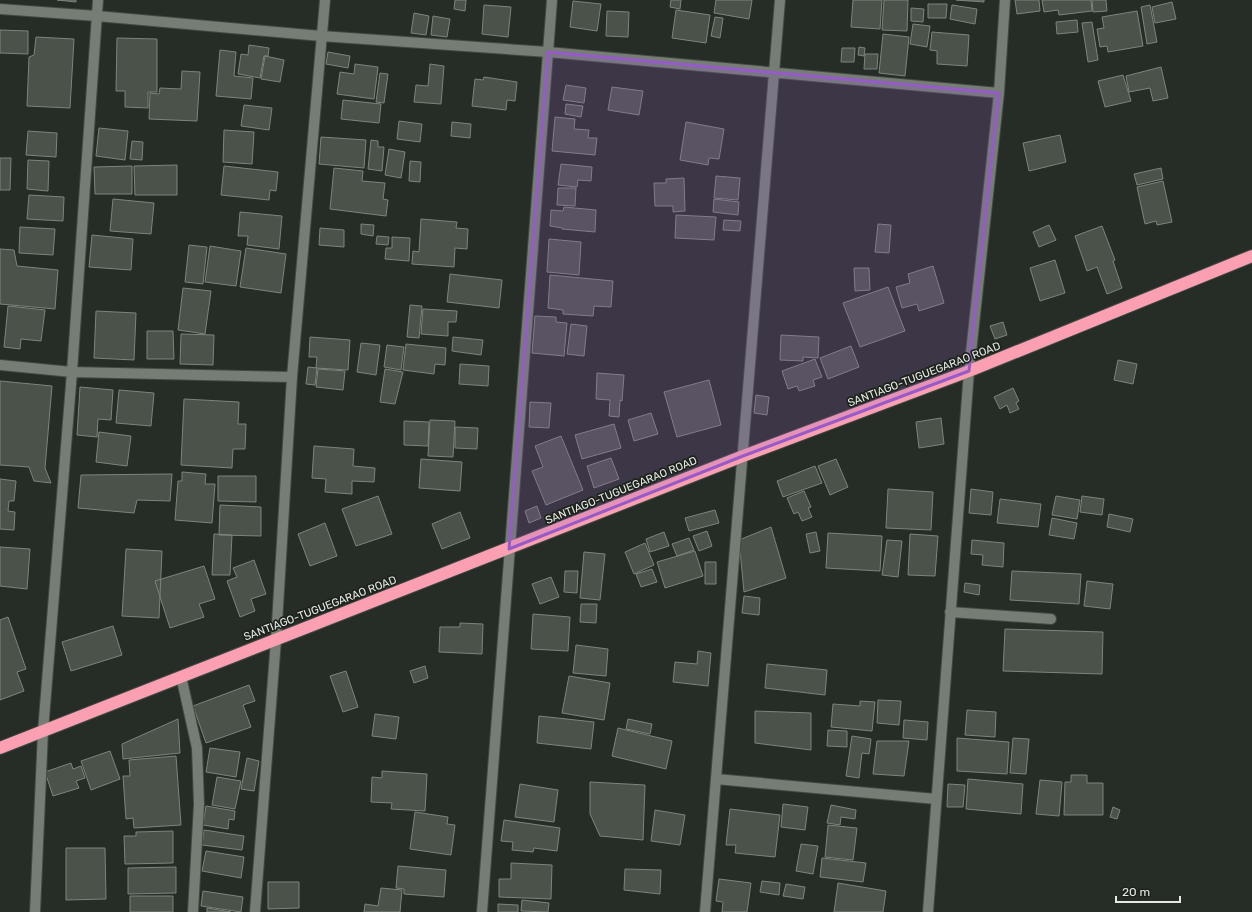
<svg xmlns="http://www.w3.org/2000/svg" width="1252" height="912" viewBox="0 0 1252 912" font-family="Rubik,sans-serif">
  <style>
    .building { fill: #4b524a; stroke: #7d847c }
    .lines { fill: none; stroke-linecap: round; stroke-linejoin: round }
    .minor-casing { stroke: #424842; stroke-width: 12 }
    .highway-casing { stroke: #424842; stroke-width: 14 }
    .minor { stroke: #757d74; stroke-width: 10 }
    .highway { stroke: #fb9fb2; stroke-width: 12 }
    .marked { fill: #965bc8; fill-opacity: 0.2; stroke: #965bc8; stroke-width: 3; stroke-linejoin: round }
    .labels { text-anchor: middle; stroke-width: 3.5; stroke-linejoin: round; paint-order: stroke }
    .street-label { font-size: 11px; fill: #e5e9e4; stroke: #1d231c }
  </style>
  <rect width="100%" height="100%" fill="#262d26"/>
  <!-- building -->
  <path class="building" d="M57 0H76V2Z
    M455 0H466L465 11 454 9Z
    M671 0H681L680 9 670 7Z
    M716 0H752L749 19 714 13Z
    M853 0H882L880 29 851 27Z
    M884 0H908L907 31 882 30Z
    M956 0H984V2Z
    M1015 0H1039L1040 11 1017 14Z
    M1042 0H1091L1092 11 1059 15 1058 10 1044 12Z
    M1092 0H1106L1107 11 1093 12Z
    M573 1 601 4 597 31 570 27Z
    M1172 2 1176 19 1155 23 1152 7Z
    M928 4H947L946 18H928Z
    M484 5 511 7 508 37 482 34Z
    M952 5 977 9 975 24 950 19Z
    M1150 5 1157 42 1147 44 1141 7Z
    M911 8 924 9 923 22 911 21Z
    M676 10 710 15 706 43 672 38Z
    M607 11 629 12 628 37 606 36Z
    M1137 11 1143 46 1108 52 1107 46 1100 47 1097 29 1104 28 1102 17Z
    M414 13 429 16 426 35 411 33Z
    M433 16 450 19 447 37 431 35Z
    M715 17 723 18 720 38 711 36Z
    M1077 20 1078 32 1057 34 1056 22Z
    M1092 22 1098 60 1088 62 1082 23Z
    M913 24 930 26 927 47 910 44Z
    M0 30 28 31V54L0 53Z
    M932 32 969 35 967 66 937 64V51L930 50Z
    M883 34 909 37 905 76 879 73Z
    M36 37 74 39 70 108 27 106 29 57 34 55Z
    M117 38 157 39V92H148V108L125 107V91H116Z
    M249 45 269 48 268 56H264L260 78 238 74 241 54 248 55Z
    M859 47 865 48 864 56 858 55Z
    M842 48H855L854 62H841Z
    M220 50 236 52 234 76 253 78 251 99 216 96Z
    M328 52 350 56 348 68 326 64Z
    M865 54H878L877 69H864Z
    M265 56 284 60 280 82 261 79Z
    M355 64 378 67 374 99 337 94 340 72 354 74Z
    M430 64 444 66 441 104 414 102 416 85 428 86Z
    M1161 67 1168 98 1153 101 1150 88 1129 92 1126 76Z
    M182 71 200 72 197 121 149 119 150 93 159 94 160 88 181 89Z
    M380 73 388 74 384 103 376 102Z
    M1123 75 1131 101 1105 107 1098 81Z
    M484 77 517 82 515 101 507 100 506 110 472 106 475 79 483 80Z
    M566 85 586 88 584 103 563 100Z
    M612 87 643 91 639 115 608 110Z
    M343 100 381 104 379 123 341 119Z
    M566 104 583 106 581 117 565 114Z
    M244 105 272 108 269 130 241 126Z
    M555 117 575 119 574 129 589 130 588 138H597L595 155 552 151Z
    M399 121 422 124 420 142 397 139Z
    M452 122 471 124 470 138 451 136Z
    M686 122 724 129 719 159 709 158 708 165 680 160Z
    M99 128 128 131 125 160 96 156Z
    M224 130 254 132 252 164 223 162Z
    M28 131 57 133 56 157 26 155Z
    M1060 135 1066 162 1029 171 1023 143Z
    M321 137 366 140 364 168 319 164Z
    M371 140 378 141V147H384L382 171 368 169Z
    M132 141 143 142 142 160 130 159Z
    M389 149 405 152 401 178 385 175Z
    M0 158H11L10 190H0Z
    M28 160 49 161 48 191 27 189Z
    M410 161 421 162 420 182 409 181Z
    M561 164 592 167 591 181 578 180 577 187 558 185Z
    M177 165V195H135L134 166Z
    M132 166V194H95L94 167Z
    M224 166 278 172 276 191 270 190 269 200 221 195Z
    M334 168 363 171 362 181 385 183 383 199 388 200 386 216 330 209Z
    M1161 168 1163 179 1137 185 1134 174Z
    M716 176 740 178 738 200 714 198Z
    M684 178 685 211 673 212V206H655L654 183H666V179Z
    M1163 181 1172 222 1157 225 1156 221 1145 224 1137 187Z
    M558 188H576L575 206 557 205Z
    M29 195 64 197 63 221 27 219Z
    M113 199 154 203 151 234 110 231Z
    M714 199 739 202 738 215 713 212Z
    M564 207 596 210 595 232 562 229V228L550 226 551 210 563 211Z
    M240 212 282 216 279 249 247 245 248 236H238Z
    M676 215 716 217 714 240 675 238Z
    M421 219 457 222 456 228 468 229 467 249 455 248 454 267 412 264 413 251 419 252Z
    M724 220 741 221 740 231 723 230Z
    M361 224 374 225 373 236 361 234Z
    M878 224 891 225 889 253 875 252Z
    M1049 225 1056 240 1039 247 1033 232Z
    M1102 226 1115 260 1113 261 1122 288 1107 294 1097 267 1087 271 1075 236Z
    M20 227 55 229 53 255 19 253Z
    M320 228 344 230V247L319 245Z
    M92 235 133 239 131 270 89 267Z
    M377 236 389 237 388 245 376 244Z
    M392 237 410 238 409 261 385 259 386 248H392Z
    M549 239 581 242 579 275 547 272Z
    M189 245 207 247 203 284 185 282Z
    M210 246 241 251 236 286 205 282Z
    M246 248 286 254 281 293 240 287Z
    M0 249 14 250 17 266 58 270 55 309 0 304Z
    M1055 260 1065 293 1040 301 1030 268Z
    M933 266 944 303 919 311 917 304 902 308 896 287 910 283 908 274Z
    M854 268H869L870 290 855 291Z
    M450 274 502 280 499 308 447 302Z
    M550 275 613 281 611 307 594 306 593 316 563 314V310L548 308Z
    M888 287 905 331 860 347 843 303Z
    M183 288 211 291 205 334 178 330Z
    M410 305 422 306 419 338 407 337Z
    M8 306 45 310 41 341 21 339 20 349 4 347Z
    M423 309 457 311 456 322H448V336L421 334Z
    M96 311 136 313 134 360 94 358Z
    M535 316 556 317V322L567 323 564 356 532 353Z
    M1003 322 1007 335 995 339 990 326Z
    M571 324 587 326 584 356 567 354Z
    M147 331H173L174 359H147Z
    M181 334 214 335 213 365 180 364Z
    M781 335 819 337 818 358 803 357V361L780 360Z
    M310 337 350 340 348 370 316 368 317 357H309Z
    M453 337 483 340 481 355 452 351Z
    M361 343 380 345 376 375 357 372Z
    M406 344 446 348 445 365 435 364 434 374 403 370Z
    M387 345 404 347 401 370 384 367Z
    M851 346 859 367 828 379 820 358Z
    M815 359 822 377 813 380 815 386 799 391 797 386 788 389 782 371Z
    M1118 360 1137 364 1133 384 1114 380Z
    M460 364 489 366 488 386 459 384Z
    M308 367 317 368 315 385 306 384Z
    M318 369 345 371 343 390 316 387Z
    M385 369 403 372 395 404 380 402Z
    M597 373 624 375 622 401 620 400 619 417 609 416 610 400 596 399Z
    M709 380 721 425 677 437 664 392Z
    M0 381 52 386 45 468 51 483 34 481 29 467 0 465Z
    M80 387 113 390 111 420 98 419 97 437 77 435Z
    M1013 388 1019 401 1016 403 1019 409 1010 413 1007 405 1000 409 994 397Z
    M119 390 154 393 151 426 116 423Z
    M756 395 769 397 767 415 754 413Z
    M184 399 239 402 238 424H246L245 449H233L232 468 181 465Z
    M530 402 551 403 549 428 529 427Z
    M651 413 658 434 634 441 628 420Z
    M941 418 944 444 919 448 916 422Z
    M430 420 455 421 453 457 428 456Z
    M404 421 429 422 428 446 404 445Z
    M614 424 621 448 582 459 575 435Z
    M455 427 478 428 477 449 455 448Z
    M99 432 131 436 127 466 96 462Z
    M561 436 583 490 546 505 532 471 543 467 535 446Z
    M314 446 354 449 353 466 375 468 374 482 352 481V494L325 492 326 479 312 478Z
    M611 458 619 479 594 488 587 466Z
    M421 459 462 462 460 491 419 488Z
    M836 459 848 487 830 495 818 466Z
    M815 466 822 483 783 497 777 481Z
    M182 472 206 474 205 484H215L212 523 175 520 178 481H182Z
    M172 474 170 501 137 500 134 513 78 508 81 475Z
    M218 476H256V502L218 501Z
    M0 479 16 481 14 501H9L8 511 15 512 14 530 0 529Z
    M888 489 933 492 931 530 886 528Z
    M971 489 993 492 991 515 969 513Z
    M804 491 811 507 808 508 812 517 802 521 798 512 794 514 787 498Z
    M378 496 392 534 356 546 342 509Z
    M1056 496 1080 500 1077 519 1052 515Z
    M1082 496 1104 499 1102 515 1080 512Z
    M1000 499 1041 504 1038 527 997 523Z
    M220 505 261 507V536L219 535Z
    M537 506 541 518 529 523 525 511Z
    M715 510 719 523 689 531 685 518Z
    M460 512 470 538 442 549 432 524Z
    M1109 514 1133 519 1130 532 1107 527Z
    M1052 518 1077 523 1074 539 1049 535Z
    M325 523 337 556 310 566 298 534Z
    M771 527 786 578 744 592 739 540Z
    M707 531 712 546 699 551 693 536Z
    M664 532 669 546 650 552 646 539Z
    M816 532 820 551 810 553 806 534Z
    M828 533 882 536 880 571 826 568Z
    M214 534 232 535 230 575H212Z
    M910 534 938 536 935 576 908 575Z
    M689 538 694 550 677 556 672 544Z
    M887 540 902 541 898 577 882 575Z
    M972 540 1004 543 1003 567 982 565 983 555 971 554Z
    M645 543 654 565 634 574 625 552Z
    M0 547 30 549 27 589 0 586Z
    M126 549 162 551 159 618 122 616Z
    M695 551 703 576 665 588 657 562Z
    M584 552 605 554 600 600 580 598Z
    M254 560 266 594 251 599 255 611 240 617 227 581 237 577 233 568Z
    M705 562H716V584H705Z
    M204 566 215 599 199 604 204 617 170 628 155 581Z
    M652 569 657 582 641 587 636 574Z
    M565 571H578L577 593 564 592Z
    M1012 571 1081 574 1079 604 1010 600Z
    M551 577 559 597 540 604 532 584Z
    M1087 581 1113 584 1110 609 1084 606Z
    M965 583 980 585 979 595 964 592Z
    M744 596 760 598 759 615 742 613Z
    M581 604H597L596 623 580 622Z
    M533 614 570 617 568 651 531 649Z
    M8 617 26 669 17 672 24 691 0 700V620Z
    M460 623 483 624 482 654 439 652 440 627H460Z
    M113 626 122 655 71 671 62 642Z
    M1005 629 1103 632 1102 674 1003 671Z
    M576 645 608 649 606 676 573 673Z
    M698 651 711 653 708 686 673 682 675 662 697 664Z
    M767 664 827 670 825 695 765 688Z
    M425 666 428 678 414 683 410 671Z
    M346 671 358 707 343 712 330 676Z
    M569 676 610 683 604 720 562 713Z
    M249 685 255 701 243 705 251 727 206 743 193 706Z
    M878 700 901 701 899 725 877 723Z
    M860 701 875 702 872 731 831 727 833 704 860 706Z
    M967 710 996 712 995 737 965 735Z
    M755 711 811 713V750L755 743Z
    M375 714 399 717 396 739 372 736Z
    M539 716 594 722 591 749 537 743Z
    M178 719 180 753 123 759 122 744Z
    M628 719 652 724 650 734 626 729Z
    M904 720 928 722 927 740 903 738Z
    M618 728 672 741 666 769 612 756Z
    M828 730 847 731V747L827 746Z
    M852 736 871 739 869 754 862 753 859 778 846 776Z
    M957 738 1009 742 1007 774 957 771Z
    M1013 738 1029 739 1026 774 1010 773Z
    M877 741H909L904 776 873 774Z
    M210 748 240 752 236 777 206 772Z
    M110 751 120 779 91 790 81 761Z
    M176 756 181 825 134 828 133 818 126 819 123 776H130L129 760Z
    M247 758 259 761 254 791 241 789Z
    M71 763 73 769 81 766 85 778 76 781 79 788 53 796 45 772Z
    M382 771 427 774 425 811 391 809 392 803 371 802 372 777 382 778Z
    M1071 775H1087V783H1103V815H1064L1065 782H1071Z
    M217 777 241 781 235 809 212 805Z
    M968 779 1023 784 1021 814 966 809Z
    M1040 780 1062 782 1059 816 1036 814Z
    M590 782 645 785 643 840 600 836 590 814Z
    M520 784 558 790 554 822 515 817Z
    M948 784 965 785 963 807H947Z
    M783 804 808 807 805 830 781 827Z
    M831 805 856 810 855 819 841 817 840 825 827 823Z
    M206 806 235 811 234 820 229 819 228 829 203 825Z
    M1113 807 1120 810 1117 819 1110 817Z
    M730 809 780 815 775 857 735 853 736 845H726Z
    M655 810 685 815 680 845 651 841Z
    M415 812 448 817 447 824 455 825 451 855 410 849Z
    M504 820 560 828 557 851 534 848 533 852 512 850 513 842 501 841Z
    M828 825 857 828 853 860 825 857Z
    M204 830 244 836 242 850 202 845Z
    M173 831V863L125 864 124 836H136V832Z
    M801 844 818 846 813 874 796 871Z
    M66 848H105L106 899 66 900Z
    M206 851 244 857 241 878 202 871Z
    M822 858 866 863 863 882 820 877Z
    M511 863 552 865 551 899 499 897V879H511Z
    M398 866 446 870 444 897 404 894V889L396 888Z
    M176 867V893L128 894V868Z
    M625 869 661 870 660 894 624 890Z
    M719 879 751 883 747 912H722L723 902 716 901Z
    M762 881 780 883 779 895 760 892Z
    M268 882H299V908L268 909Z
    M838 883 886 891 883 912H834Z
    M786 884 805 887 803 899 783 896Z
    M381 888 402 890 400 912H364L365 904 378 906Z
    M203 891 243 897 241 912 201 906Z
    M130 896H173V912H130Z
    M522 900 549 903 548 912 521 911Z
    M498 904 518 905V912H498Z
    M207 908 231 912H207Z"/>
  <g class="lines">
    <defs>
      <path id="minor" d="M0 9 97 16 321 36 548 52 999 93
        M0 365 72 372 292 377
        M950 612 1051 619
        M181 676 197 748 199 804 193 912
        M716 779 936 799
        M35 912 43 731 72 372 98 0
        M255 912 276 640 292 377 325 0
        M482 912 552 0
        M705 912 780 0
        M928 912 969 371 999 93 1005 0"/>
      <path id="highway" d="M0 748 743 456 969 371 1252 256"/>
    </defs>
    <!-- minor casing -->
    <use href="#minor" class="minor-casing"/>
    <!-- highway casing -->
    <use href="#highway" class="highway-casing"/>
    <!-- minor -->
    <use href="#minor" class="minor"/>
    <!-- highway -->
    <use href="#highway" class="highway"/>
  </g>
  <!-- marked area -->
  <path class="marked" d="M548 52 999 93 969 371 743 456 509 549Z"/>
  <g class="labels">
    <!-- street labels -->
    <g class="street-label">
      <text transform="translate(924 374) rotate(-21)" y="4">SANTIAGO-TUGUEGARAO ROAD</text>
      <text transform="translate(621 490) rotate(-22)" y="4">SANTIAGO-TUGUEGARAO ROAD</text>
      <text transform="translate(320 608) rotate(-21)" y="4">SANTIAGO-TUGUEGARAO ROAD</text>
    </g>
  </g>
  <!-- scale -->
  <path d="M1116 896v6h64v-6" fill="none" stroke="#e5e9e4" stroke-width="2"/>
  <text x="1122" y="896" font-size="12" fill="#e5e9e4" stroke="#1d231c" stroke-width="3" paint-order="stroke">20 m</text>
</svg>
